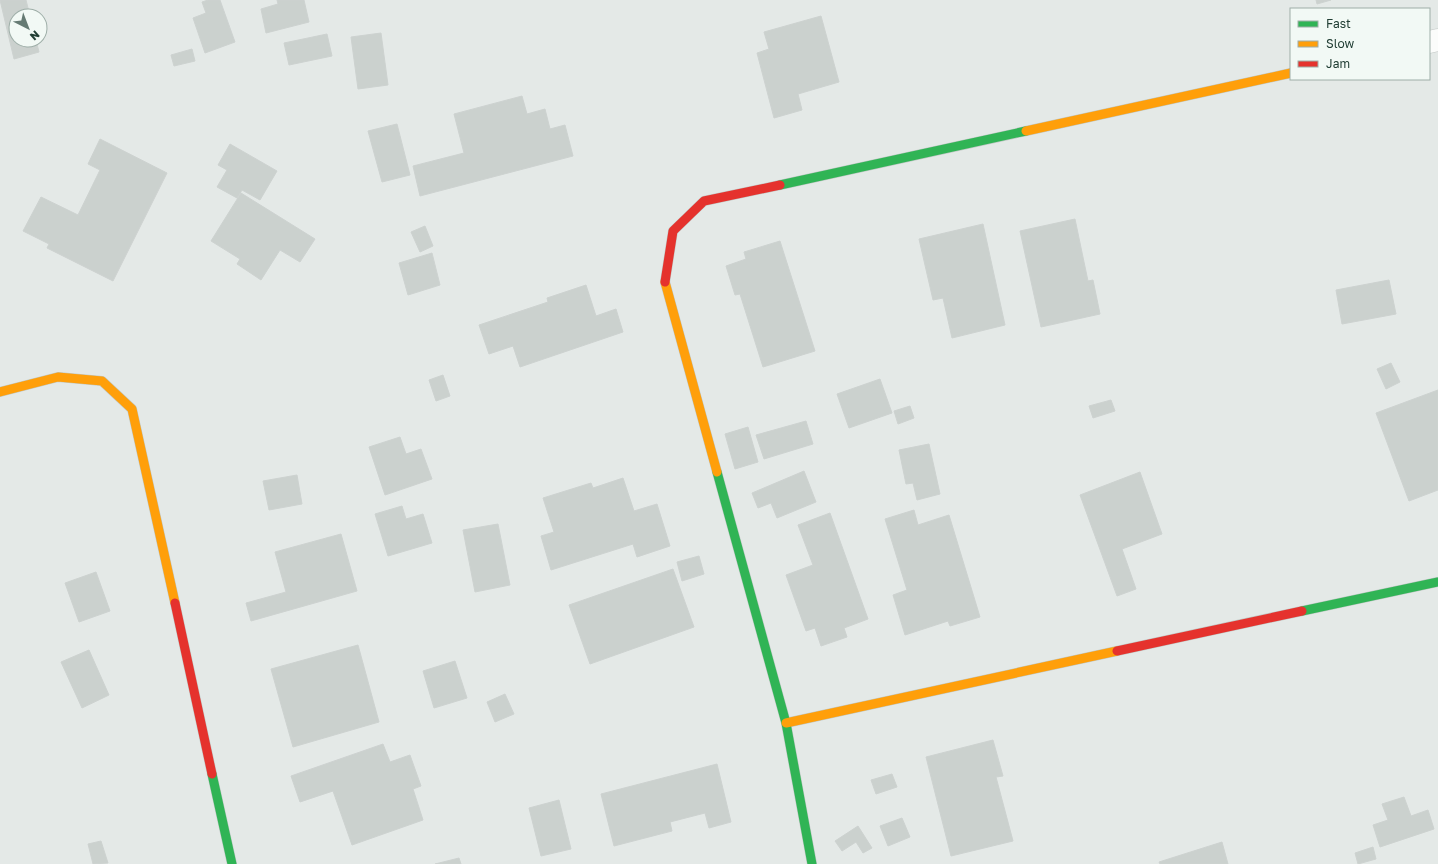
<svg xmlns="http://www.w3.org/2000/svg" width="1438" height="864" viewBox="0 0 1438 864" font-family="'Golos Text',sans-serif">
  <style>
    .building { fill: #cbd1ce; stroke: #cdd2d0 }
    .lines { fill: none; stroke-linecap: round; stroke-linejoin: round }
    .street-casing { stroke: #c1c6c4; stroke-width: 23 }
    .fast-casing { stroke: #bfc7c4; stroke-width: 10 }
    .slow-casing { stroke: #bfc7c4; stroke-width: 10 }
    .jam-casing { stroke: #bfc7c4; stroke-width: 10 }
    .street { stroke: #fbfcfb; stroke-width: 22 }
    .fast { stroke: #30b455; stroke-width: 9 }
    .slow { stroke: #ff9f0a; stroke-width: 9 }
    .jam { stroke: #e5322d; stroke-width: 9 }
  </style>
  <rect width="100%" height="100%" fill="#e4e9e7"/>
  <!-- building -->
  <path class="building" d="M0 0H26L30 16H16V40H36L39 52 14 59Z
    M208 0H220L235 42 205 53 193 18 206 13 202 2Z
    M277 0H304L309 22 266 33 261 9 278 4Z
    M1316 0H1331L1317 4Z
    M821 16 839 82 798 94 802 110 774 118 757 53 769 49 764 32Z
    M381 33 388 85 358 89 351 37Z
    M327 34 332 56 289 65 284 43Z
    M192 49 195 61 174 66 171 55Z
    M522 96 527 114 545 109 550 129 565 125 573 156 420 196 413 166 464 153 454 114Z
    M397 124 410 175 382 182 368 131Z
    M100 139 167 173 113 281 47 248 49 244 23 231 41 197 78 215 100 170 88 164Z
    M230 144 277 171 260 200 242 190 237 198 217 187 227 170 218 165Z
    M241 193 315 239 300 262 280 250 261 280 237 264 240 259 211 241Z
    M1075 219 1088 281 1093 280 1100 314 1041 327 1020 231Z
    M983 224 1005 325 952 338 943 298 933 300 919 239Z
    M425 226 433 246 420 252 411 232Z
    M780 241 815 351 763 367 740 294 735 295 726 266 746 259 744 252Z
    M432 253 440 285 408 295 399 263Z
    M1389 280 1396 314 1342 324 1336 290Z
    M586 285 596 316 616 309 623 332 520 367 513 346 489 354 479 325 548 302 547 298Z
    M1391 363 1400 382 1386 389 1377 369Z
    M443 375 450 396 436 401 429 380Z
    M880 379 892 413 849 428 837 394Z
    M1438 390V490L1409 501 1376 413Z
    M1111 400 1115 411 1093 418 1089 406Z
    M910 406 914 418 898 424 894 411Z
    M806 421 813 444 764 459 756 435Z
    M748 427 758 462 735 469 725 434Z
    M400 437 406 454 421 449 432 479 385 495 369 447Z
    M929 444 940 494 917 500 913 483 906 484 899 450Z
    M804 471 816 502 777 518 771 503 758 508 752 493Z
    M1140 472 1162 534 1122 549 1136 589 1117 596 1080 495Z
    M297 475 302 504 269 510 263 481Z
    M623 478 634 511 657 504 670 546 637 557 633 544 551 570 541 536 554 532 543 498 591 483 593 488Z
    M402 506 406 519 423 514 432 543 388 556 375 514Z
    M914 510 918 525 949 515 980 617 950 626 948 621 905 635 893 595 907 590 885 519Z
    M830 513 868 619 844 628 847 637 821 646 815 628 806 631 786 575 813 565 798 525Z
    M498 524 510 585 475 592 463 530Z
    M341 534 357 591 251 621 246 603 286 592 275 552Z
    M699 556 704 574 682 581 677 562Z
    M673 569 694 627 590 664 569 605Z
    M96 572 110 611 79 622 65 583Z
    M358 645 379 722 293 747 271 669Z
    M89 650 109 695 82 708 61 662Z
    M455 661 467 698 434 708 423 671Z
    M505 694 514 714 495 722 487 702Z
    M993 740 1003 776 996 777 1013 841 951 856 926 757Z
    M383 744 390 762 410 755 421 786 413 789 423 820 352 845 333 791 300 802 291 776Z
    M717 764 731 822 709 828 705 813 670 822 672 831 614 846 601 794Z
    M892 774 897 787 876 794 871 780Z
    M1404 797 1411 816 1428 810 1434 829 1380 847 1373 825 1388 820 1382 804Z
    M559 800 571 849 541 856 529 808Z
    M902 818 910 837 888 846 880 826Z
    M858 826 872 848 863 853 856 842 842 851 835 841Z
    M101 841 108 863 93 864 88 844Z
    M1222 842 1228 864H1160L1159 862Z
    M1373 847 1376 859 1358 864 1355 853Z
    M459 858 461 864H435Z"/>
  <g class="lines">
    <defs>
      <path id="street" d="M1429 42 1438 40"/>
      <path id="fast" d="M780 185 1026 131
        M717 472 786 723 812 864
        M1302 611 1438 582
        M212 774 232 864"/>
      <path id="slow" d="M1026 131 1291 73
        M665 282 717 472
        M0 392 58 377 102 381 132 409 175 603
        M786 723 1117 651"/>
      <path id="jam" d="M665 282 673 231 704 201 780 185
        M175 603 212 774
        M1117 651 1302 611"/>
    </defs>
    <!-- street casing -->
    <use href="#street" class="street-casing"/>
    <!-- fast casing -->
    <use href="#fast" class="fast-casing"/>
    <!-- slow casing -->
    <use href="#slow" class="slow-casing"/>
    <!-- jam casing -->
    <use href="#jam" class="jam-casing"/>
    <!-- street -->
    <use href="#street" class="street"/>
    <!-- fast -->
    <use href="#fast" class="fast"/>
    <!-- slow -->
    <use href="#slow" class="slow"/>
    <!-- jam -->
    <use href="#jam" class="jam"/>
  </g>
  <!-- legend -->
  <rect x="1290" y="8" width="140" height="72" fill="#f2f9f5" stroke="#9eaea8"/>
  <rect x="1298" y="21" width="20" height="6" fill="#30b455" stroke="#9eaea8"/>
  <text x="1326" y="28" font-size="12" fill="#213e34">Fast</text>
  <rect x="1298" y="41" width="20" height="6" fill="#ff9f0a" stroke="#9eaea8"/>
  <text x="1326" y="48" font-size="12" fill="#213e34">Slow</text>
  <rect x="1298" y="61" width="20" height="6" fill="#e5322d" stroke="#9eaea8"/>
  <text x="1326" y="68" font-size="12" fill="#213e34">Jam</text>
  <!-- north arrow -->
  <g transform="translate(28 28) rotate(138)"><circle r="19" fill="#f2f9f5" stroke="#9eaea8"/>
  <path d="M0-3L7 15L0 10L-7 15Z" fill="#657a73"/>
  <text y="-6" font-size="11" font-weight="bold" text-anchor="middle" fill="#213e34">N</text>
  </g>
</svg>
